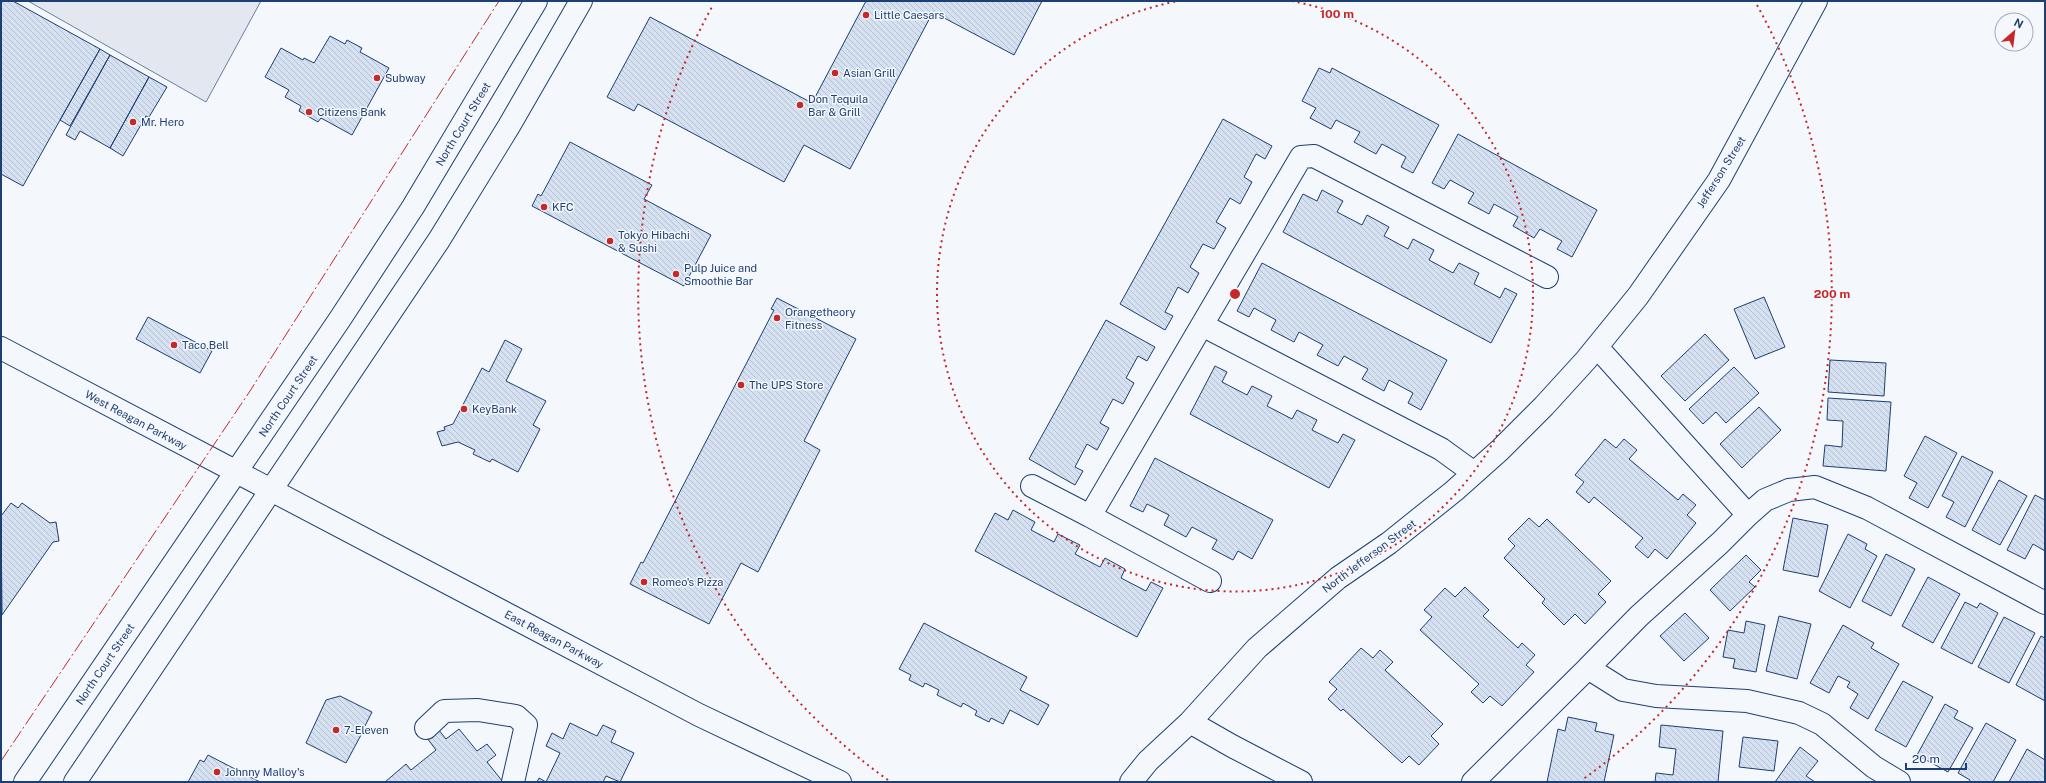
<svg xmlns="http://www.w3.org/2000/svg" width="2046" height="783" viewBox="0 0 2046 783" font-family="'Public Sans',sans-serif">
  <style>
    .parking { fill: #e3e8f0; stroke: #687fa3 }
    .building { fill: url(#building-back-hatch); stroke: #1d3f73 }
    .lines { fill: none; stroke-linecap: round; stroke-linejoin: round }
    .minor-casing { stroke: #1d3f73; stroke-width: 24 }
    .major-casing { stroke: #1d3f73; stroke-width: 24 }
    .minor { stroke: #f4f7fb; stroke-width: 22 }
    .major { stroke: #f4f7fb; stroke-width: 22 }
    .power { stroke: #c62828; stroke-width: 1; stroke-dasharray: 14 3 2 3; stroke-linecap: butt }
    .ring { fill: none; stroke: #c62828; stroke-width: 2; stroke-dasharray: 2 4 }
    .poi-dot { fill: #c62828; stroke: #f4f7fb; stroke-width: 1.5 }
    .labels { text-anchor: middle; stroke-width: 3; stroke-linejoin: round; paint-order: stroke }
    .poi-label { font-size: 11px; fill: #1d3f73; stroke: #f4f7fb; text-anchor: start }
    .street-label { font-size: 11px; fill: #1d3f73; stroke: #f4f7fb }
    .centre { fill: #c62828; stroke: #f4f7fb; stroke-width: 2 }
    .ring-label { font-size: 12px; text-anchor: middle; font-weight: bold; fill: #c62828; stroke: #f4f7fb; stroke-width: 3; stroke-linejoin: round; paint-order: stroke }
  </style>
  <defs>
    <pattern id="building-back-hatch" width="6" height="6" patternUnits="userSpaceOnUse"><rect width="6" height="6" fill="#d5e0f0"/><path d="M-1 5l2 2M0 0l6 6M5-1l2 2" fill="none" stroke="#b6c1d1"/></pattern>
  </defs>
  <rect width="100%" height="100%" fill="#f4f7fb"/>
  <!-- parking -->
  <path class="parking" d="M28 1H261L206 102Z"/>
  <!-- building -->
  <path class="building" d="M1 1H13L100 49 23 186 1 174Z
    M866 1H1042L1014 55 933 12 850 169 804 145 784 182 638 104 634 111 607 97 650 17 812 103Z
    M330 36 345 44 347 40 362 48 360 52 389 68 352 135 321 118 318 122 299 111 301 106 285 97 289 90 265 77 281 48 303 60 304 58 314 63Z
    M100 49 110 55 70 126 60 120Z
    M110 55 149 77 110 148 80 131 75 140 66 135Z
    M1319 68 1330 73 1332 68 1439 125 1413 173 1401 167 1406 157 1382 144 1376 154 1354 142 1360 132 1336 120 1331 129 1310 118 1316 108 1302 101Z
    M149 77 167 87 149 117 146 116 123 156 110 148Z
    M1223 119 1272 146 1265 159 1256 154 1244 177 1252 182 1240 204 1230 198 1216 222 1226 228 1214 249 1203 244 1190 267 1199 273 1188 293 1178 287 1165 312 1173 316 1165 330 1120 304Z
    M1458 134 1597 210 1572 257 1557 249 1562 241 1540 229 1534 238 1513 226 1518 217 1494 204 1489 214 1468 203 1474 193 1450 180 1444 189 1432 183Z
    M570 142 652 185 644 199 711 235 684 286 532 206 538 194 541 196Z
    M1322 190 1343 201 1337 212 1362 225 1367 215 1389 227 1384 236 1408 249 1413 239 1434 250 1429 260 1453 273 1459 263 1479 273 1474 284 1500 298 1505 288 1517 294 1491 343 1283 232 1303 194 1317 201Z
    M1262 263 1447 360 1421 410 1408 403 1413 393 1389 380 1384 391 1362 379 1368 369 1344 356 1338 366 1317 355 1323 345 1299 332 1294 342 1271 330 1276 320 1254 308 1249 317 1237 311Z
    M1764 297 1785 347 1755 359 1734 309Z
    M777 298 856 339 804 441 820 450 758 572 741 563 709 624 630 584 641 562 643 563 774 310 771 309Z
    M148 317 212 351 200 373 136 339Z
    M1106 320 1155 347 1147 361 1138 356 1126 378 1134 383 1123 404 1113 399 1100 423 1109 428 1097 450 1087 444 1075 467 1083 471 1075 485 1029 459Z
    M1705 334 1729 360 1685 401 1661 376Z
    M505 340 522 349 506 381 546 401 533 425 540 429 518 472 492 459 490 462 473 454 475 450 458 442 442 446 437 432 445 430 444 427 453 424 482 368 489 372Z
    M1830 360 1886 363 1884 396 1828 392Z
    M1215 366 1227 372 1222 382 1247 395 1252 386 1272 396 1267 406 1292 419 1297 410 1317 420 1312 430 1338 443 1343 434 1355 440 1329 488 1190 414Z
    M1734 367 1759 393 1726 423 1716 412 1703 424 1689 409Z
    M1828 398 1891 402 1886 471 1823 466 1825 445 1842 447 1843 421 1827 420Z
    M1759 407 1781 430 1742 468 1720 444Z
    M1925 436 1957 453 1928 508 1909 498 1917 483 1904 476Z
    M1605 439 1616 448 1624 439 1637 450 1629 459 1678 500 1683 494 1696 505 1687 515 1696 523 1667 559 1655 549 1648 558 1635 547 1643 538 1594 497 1589 503 1576 492 1584 482 1575 475Z
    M1962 456 1993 472 1965 527 1946 517 1954 502 1942 496Z
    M1155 458 1273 520 1252 559 1238 551 1233 560 1212 549 1217 540 1192 527 1186 537 1164 525 1169 515 1147 504 1143 512 1130 506Z
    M1999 480 2027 496 2000 545 1972 530Z
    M2035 495 2045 500V551L2033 544 2025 559 2007 550Z
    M11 503 18 508 22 503 50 523 56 522 59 541 53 542 2 615 1 516Z
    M1013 510 1035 522 1031 530 1054 542 1058 534 1080 545 1075 554 1100 567 1105 558 1125 569 1121 578 1146 591 1151 582 1163 588 1137 637 975 551 995 513 1008 520Z
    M1529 518 1539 527 1547 519 1611 581 1598 594 1606 602 1585 624 1575 614 1564 625 1542 603 1545 599 1504 558 1515 546 1508 539Z
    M1793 518 1828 525 1818 577 1783 570Z
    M1848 534 1867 544 1865 549 1877 556 1850 608 1819 591Z
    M1886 554 1915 569 1891 616 1862 601Z
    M1746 555 1761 570 1749 582 1755 587 1730 611 1710 590Z
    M1928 577 1960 594 1933 643 1902 626Z
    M1465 587 1489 610 1483 616 1518 648 1522 643 1535 655 1526 665 1534 672 1502 706 1490 696 1483 703 1471 692 1479 684 1420 630 1432 617 1424 610 1445 588 1455 597Z
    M1965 602 1977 608 1980 603 1998 613 1972 664 1941 648Z
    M1685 613 1709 638 1684 661 1660 636Z
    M1779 616 1811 624 1797 679 1766 671Z
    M2004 617 2035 633 2009 683 1978 667Z
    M1746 621 1765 625 1756 672 1733 668 1735 659 1723 657 1728 630 1744 633Z
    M924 623 1027 677 1020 690 1049 705 1038 725 1010 710 1003 724 991 718 989 722 975 715 977 711 963 703 961 707 937 695 939 690 925 683 923 687 909 680 911 675 899 669Z
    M1843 625 1874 643 1871 648 1899 664 1868 719 1850 708 1858 694 1847 687 1850 682 1838 676 1829 693 1810 683Z
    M2041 636 2045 638V701L2016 685Z
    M1361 648 1373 658 1380 650 1393 662 1385 670 1443 724 1431 736 1439 744 1419 765 1409 756 1402 763 1343 709 1341 711 1328 699 1337 689 1329 682Z
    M1903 681 1933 697 1906 747 1875 730Z
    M340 696 372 712 365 726 361 728V735L346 763 306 743 326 700Z
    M1945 704 1958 711 1954 718 1973 728 1948 772 1917 755Z
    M1568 717 1597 723 1595 731 1614 735 1604 782H1547L1558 729 1565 731Z
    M570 723 597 736 603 725 616 731 611 742 634 753 620 782 606 776 603 782H537L539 778 546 782 560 753 546 746 552 733 563 739Z
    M1986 723 2016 740 1993 782H1969L1970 780 1958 773Z
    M1661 725 1723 731 1718 782H1655L1656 773 1673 775 1676 749 1659 747Z
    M438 729 446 739 459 729 477 751 487 744 496 755 487 762 503 782H385L406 764 411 770 436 750 427 738Z
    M1743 737 1778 741 1774 771 1739 767Z
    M1800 747 1818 761 1806 776 1815 782H1775Z
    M2027 749 2045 760V782H2009Z
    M208 755 260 782H188L200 760 204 762Z"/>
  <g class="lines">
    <defs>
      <path id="minor" d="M1202 325 1090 516 1210 581
        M1597 347 1748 515
        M1 348 699 715 840 782
        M1474 473 1441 449 1202 325 1301 157 1314 156 1547 277
        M1032 486 1090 516
        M1190 722 1232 746 1301 782
        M426 728 444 711 478 710 516 716 526 725 513 782
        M1131 782 1148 761 1190 722 1257 648 1338 578 1389 543 1454 491 1500 450 1544 406 1586 360 1638 296 1719 180 1816 1
        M1473 782 1588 668
        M1899 782 1874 767 1822 724 1799 713 1747 701 1656 696 1623 690 1588 668 1639 616 1720 543 1748 515 1765 500 1789 490 1815 487 1867 508 2045 603"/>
      <path id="major" d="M25 782 340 319 413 207 536 1
        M75 782 439 240 509 126 581 1"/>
    </defs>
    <!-- minor casing -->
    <use href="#minor" class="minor-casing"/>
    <!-- major casing -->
    <use href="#major" class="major-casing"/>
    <!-- minor -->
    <use href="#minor" class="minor"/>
    <!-- major -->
    <use href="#major" class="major"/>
    <!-- power -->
    <path class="power" d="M1 761 250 391 499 1"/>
  </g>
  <!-- distance rings -->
  <g class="ring">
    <path d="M1292 1A298 298 0 1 1 1178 1"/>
    <path d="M888 780A597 597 0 0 1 713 5M1757 5A597 597 0 0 1 1582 780"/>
  </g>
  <!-- markers -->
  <g class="poi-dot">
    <circle cx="866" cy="15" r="4"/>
    <circle cx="835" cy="73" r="4"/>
    <circle cx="377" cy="78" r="4"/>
    <circle cx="800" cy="105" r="4"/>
    <circle cx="309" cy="112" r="4"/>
    <circle cx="133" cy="122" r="4"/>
    <circle cx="544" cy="207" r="4"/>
    <circle cx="610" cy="241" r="4"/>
    <circle cx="676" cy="274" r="4"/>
    <circle cx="777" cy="318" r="4"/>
    <circle cx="174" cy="345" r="4"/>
    <circle cx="741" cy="385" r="4"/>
    <circle cx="464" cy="409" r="4"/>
    <circle cx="644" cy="582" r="4"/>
    <circle cx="336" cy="730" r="4"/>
    <circle cx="217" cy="772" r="4"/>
  </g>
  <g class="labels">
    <!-- poi labels -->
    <g class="poi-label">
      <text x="874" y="19">Little Caesars</text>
      <text x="843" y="77">Asian Grill</text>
      <text x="385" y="82">Subway</text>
      <text x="808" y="103">Don Tequila<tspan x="808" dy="13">Bar &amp; Grill</tspan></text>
      <text x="317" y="116">Citizens Bank</text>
      <text x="141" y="126">Mr. Hero</text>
      <text x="552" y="211">KFC</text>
      <text x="618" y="239">Tokyo Hibachi<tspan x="618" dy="13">&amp; Sushi</tspan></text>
      <text x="684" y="272">Pulp Juice and<tspan x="684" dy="13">Smoothie Bar</tspan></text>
      <text x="785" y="316">Orangetheory<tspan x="785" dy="13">Fitness</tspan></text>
      <text x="182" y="349">Taco Bell</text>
      <text x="749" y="389">The UPS Store</text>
      <text x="472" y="413">KeyBank</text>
      <text x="652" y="586">Romeo's Pizza</text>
      <text x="344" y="734">7-Eleven</text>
      <text x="225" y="776">Johnny Malloy's</text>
    </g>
    <!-- street labels -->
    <g class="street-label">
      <text transform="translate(463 124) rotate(-59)" y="4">North Court Street</text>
      <text transform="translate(1721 172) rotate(-58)" y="4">Jefferson Street</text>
      <text transform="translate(288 396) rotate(-56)" y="4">North Court Street</text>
      <text transform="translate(136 420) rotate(28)" y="4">West Reagan Parkway</text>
      <text transform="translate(1369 556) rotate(-37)" y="4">North Jefferson Street</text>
      <text transform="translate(554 639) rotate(28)" y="4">East Reagan Parkway</text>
      <text transform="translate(105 664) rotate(-56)" y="4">North Court Street</text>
    </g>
  </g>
  <circle cx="1235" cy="294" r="6" class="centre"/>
  <g class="ring-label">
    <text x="1337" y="18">100 m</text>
    <text x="1832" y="298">200 m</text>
  </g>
  <!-- border -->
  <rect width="2046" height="783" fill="none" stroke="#1d3f73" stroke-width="4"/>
  <!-- north arrow -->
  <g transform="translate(2014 32) rotate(28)"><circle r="19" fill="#f4f7fb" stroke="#9eadc5"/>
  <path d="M0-3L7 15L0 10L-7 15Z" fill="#c62828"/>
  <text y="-6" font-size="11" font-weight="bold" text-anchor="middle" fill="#1d3f73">N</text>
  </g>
  <!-- scale -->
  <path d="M1906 763v6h60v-6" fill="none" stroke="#1d3f73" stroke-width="2"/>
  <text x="1912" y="763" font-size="12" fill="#1d3f73" stroke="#f4f7fb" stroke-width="3" paint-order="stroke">20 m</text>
</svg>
